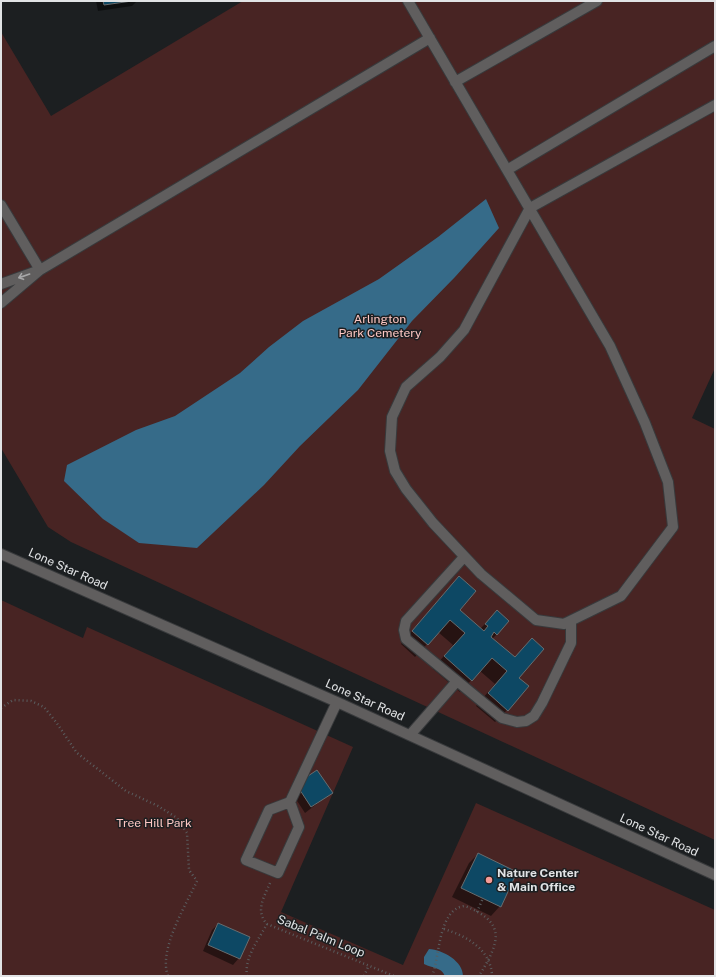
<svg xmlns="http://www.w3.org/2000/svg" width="716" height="977" viewBox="0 0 716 977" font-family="'Public Sans',sans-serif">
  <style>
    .green { fill: #482423 }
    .water { fill: #366b89 }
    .shadow { fill: #0007 }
    .building { fill: #0d4864; stroke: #686c6e }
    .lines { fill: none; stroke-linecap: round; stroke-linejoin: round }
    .minor-casing { stroke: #383a3c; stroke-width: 12 }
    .path { stroke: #5a5d5f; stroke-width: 2.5; stroke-dasharray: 1 3; stroke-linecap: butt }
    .minor { stroke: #605e5e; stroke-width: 10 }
    .oneway { stroke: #a7a7a8 }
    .poi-dot { fill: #f59b97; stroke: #1c1f21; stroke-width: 1.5 }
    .labels { text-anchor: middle; stroke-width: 3; stroke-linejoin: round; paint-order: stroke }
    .park-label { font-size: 12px; fill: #fdc7c3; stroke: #1c1f21 }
    .street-label { font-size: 12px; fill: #e1e3e5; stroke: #1c1f21 }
    .poi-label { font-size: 12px; font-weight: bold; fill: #e1e3e5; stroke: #1c1f21; text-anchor: start }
  </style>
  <rect width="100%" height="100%" fill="#1c1f21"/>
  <!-- green -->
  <path class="green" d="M243 1H715V368L692 418 715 429V840L71 542 48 527 1 448V32L51 116Z
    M1 600 83 638 87 627 353 747 281 912 403 965 476 803 715 910V976H1Z"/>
  <!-- water -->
  <path class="water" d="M486 199 499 228 455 277 412 321 358 390 300 446 264 485 197 548 139 543 103 519 64 481 67 465 136 430 175 416 240 373 269 347 303 321 379 279 438 237Z
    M429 949C443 950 463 961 463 976H445C440 966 433 969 424 964V957Z"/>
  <!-- shadow -->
  <path class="shadow" d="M96 1H137L132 6 98 11Z
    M447 590 458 610 480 629 497 612V634L492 639 514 658 532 640 507 710 495 722 476 706 495 684 480 671 460 692 433 669 453 645 438 632 415 657 401 644Z
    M296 784 331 793 305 813 290 790Z
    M478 854 500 906 491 916 452 897 469 863Z
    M218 924 239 958 233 965 203 951 212 930Z"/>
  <!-- building -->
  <path class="building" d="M103 1H132L104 5Z
    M459 576 476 591 460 610 484 631 488 626 485 624 497 610 509 621 497 635 494 632 491 637 515 657 532 638 544 649 519 678 529 686 508 711 488 693 507 671 492 658 472 681 444 656 465 633 450 620 428 645 412 631Z
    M317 770 333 793 311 807 296 784Z
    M478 853 517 872 501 907 461 888Z
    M218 923 250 937 240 959 208 945Z"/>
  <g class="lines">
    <defs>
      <path id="minor" d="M408 1 610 346 645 423 668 482 673 527 621 596 564 624 536 620 481 574 433 523 406 489 395 471 390 451 392 417 406 387 440 357 464 330 530 208 715 105
        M455 82 597 1
        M507 170 715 46
        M1 205 40 270 430 38
        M1 284 40 270 1 303
        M1 554 337 702 715 875
        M464 557 406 621 404 630 406 639 502 718 517 722 526 721 534 716 542 703 571 643V621
        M410 735 457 681
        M290 802 299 827 278 873 246 860 269 810 290 802 337 702"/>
    </defs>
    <!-- minor casing -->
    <use href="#minor" class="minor-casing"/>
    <!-- path -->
    <path class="path" d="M1 708 13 700 31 701 44 707 56 722 77 753 126 791 158 806 177 818 187 833 189 870 197 881C186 905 158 950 168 976
      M270 883C264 897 255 911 267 924L394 976
      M477 912 483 898
      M444 929C466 936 491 949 492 976
      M247 976C244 958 259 939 267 924
      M364 976 369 965
      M432 976C440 957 438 908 465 906 508 923 499 943 479 976"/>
    <!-- minor -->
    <use href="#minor" class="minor"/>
  </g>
  <!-- one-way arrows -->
  <defs><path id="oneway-shaft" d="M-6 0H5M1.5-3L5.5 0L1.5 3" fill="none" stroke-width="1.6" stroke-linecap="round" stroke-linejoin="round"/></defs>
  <use class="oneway" href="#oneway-shaft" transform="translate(24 276) rotate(161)"/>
  <!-- markers -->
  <circle class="poi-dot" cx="489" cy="880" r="4"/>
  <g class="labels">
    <!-- park labels -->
    <g class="park-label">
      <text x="380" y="323">Arlington<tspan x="380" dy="14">Park Cemetery</tspan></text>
      <text x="154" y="827">Tree Hill Park</text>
    </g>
    <!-- street labels -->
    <g class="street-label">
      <text transform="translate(68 569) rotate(24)" y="4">Lone Star Road</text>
      <text transform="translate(365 700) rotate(24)" y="4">Lone Star Road</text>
      <text transform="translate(659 835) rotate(25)" y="4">Lone Star Road</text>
      <text transform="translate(321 936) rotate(22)" y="4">Sabal Palm Loop</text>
    </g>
    <!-- poi labels -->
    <g class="poi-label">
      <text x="497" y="877">Nature Center<tspan x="497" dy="14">&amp; Main Office</tspan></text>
    </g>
  </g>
  <!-- border -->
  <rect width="716" height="977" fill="none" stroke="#e1e3e5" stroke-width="4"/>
</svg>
